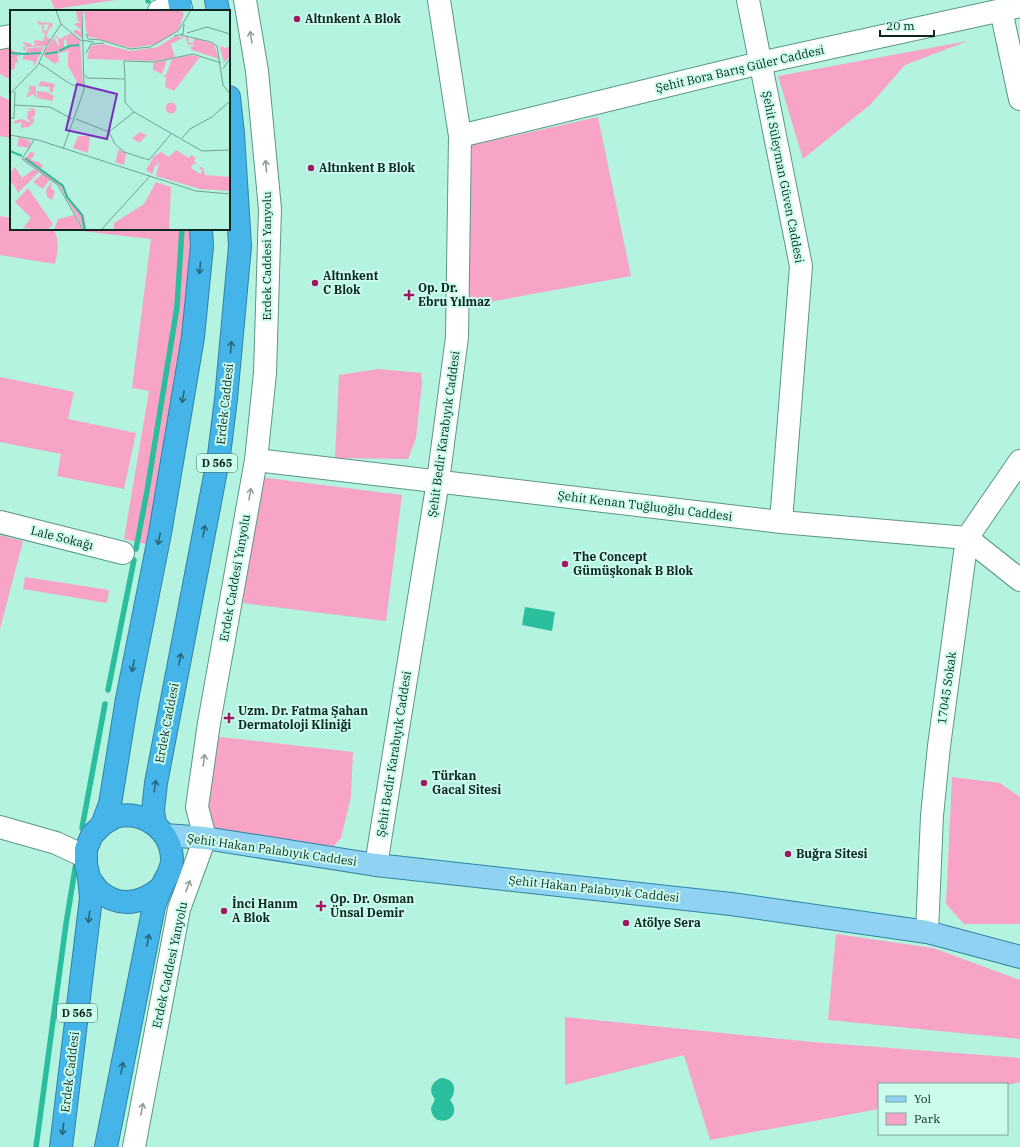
<svg xmlns="http://www.w3.org/2000/svg" width="1020" height="1147" viewBox="0 0 1020 1147" font-family="'IBM Plex Serif',serif">
  <style>
    .green { fill: #f7a4c7 }
    .water { fill: #2bbe9d }
    .lines { fill: none; stroke-linecap: round; stroke-linejoin: round }
    .stream { stroke: #2bbe9d; stroke-width: 5.5 }
    .minor-casing { stroke: #5a9785; stroke-width: 24 }
    .major-casing { stroke: #3283a3; stroke-width: 24 }
    .highway-casing { stroke: #3283a3; stroke-width: 24 }
    .minor { stroke: #fff; stroke-width: 22 }
    .major { stroke: #8fd2f2; stroke-width: 22 }
    .highway { stroke: #45b4e9; stroke-width: 22 }
    .oneway { stroke: #939e9b }
    .oneway2 { stroke: #27677b }
    .poi-dot { fill: #a01864; stroke: #cbfded; stroke-width: 1.5 }
    .labels { text-anchor: middle; stroke-width: 4; stroke-linejoin: round; paint-order: stroke }
    .shield { fill: #cbfded; stroke: #47685e; stroke-width: 1 }
    .shield-label { font-size: 11px; font-weight: bold; fill: #0e2821 }
    .poi-label { font-size: 12px; font-weight: bold; fill: #0e2821; stroke: #cbfded; text-anchor: start }
    .street-label { font-size: 12px; fill: #0e2821; stroke: #cbfded }
    .inset-river { fill: none; stroke: #2bbe9d; stroke-width: 2 }
    .inset-road { fill: none; stroke: #71a293; stroke-width: 1 }
    .view { fill: #7b2cbf; fill-opacity: 0.15; stroke: #7b2cbf; stroke-width: 2 }
    .inset-edge { fill: none; stroke: #0e2821; stroke-width: 2 }
  </style>
  <rect width="100%" height="100%" fill="#b3f3df"/>
  <!-- green -->
  <path class="green" d="M51 0H115L55 9Z
    M968 41 905 65 871 104 803 159 778 76Z
    M11 43V80L0 74V45Z
    M0 96 11 101V138L0 136Z
    M598 117 631 276 467 306 472 145Z
    M0 216 11 218V229H53C60 239 58 252 55 264L0 255Z
    M81 229H193L185 345 149 545 124 539 149 391 132 388 151 239 81 231Z
    M378 369 421 373 422 383 416 438 408 459 335 458 339 375Z
    M0 377 74 392 68 419 136 433 124 489 57 476 61 454 0 442Z
    M259 477 402 495 386 621 243 603Z
    M0 535 23 541 0 629Z
    M25 577 109 590 107 603 23 589Z
    M211 736 353 752 351 797 341 838 332 848 209 835 200 807Z
    M952 777 1000 783 1020 797V924H964L946 904Z
    M836 934 933 948 1020 980V1039L828 1020Z
    M565 1017 812 1042 1020 1058V1082L1007 1085 879 1084V1109L710 1140 684 1055 565 1085Z"/>
  <!-- water -->
  <path class="water" d="M525 607 555 612 552 631 522 625Z
    M441 1078C454 1078 458 1090 450 1100 466 1119 432 1131 431 1108L435 1099C428 1091 431 1082 441 1078Z"/>
  <g class="lines">
    <!-- stream -->
    <path class="stream" d="M148 0V1
      M136 549 147 491 177 307 182 229
      M108 690 134 560
      M82 828 105 704
      M36 1147 66 924 76 863"/>
    <defs>
      <path id="minor" d="M748 0 801 266 781 522
        M1001 10 1020 99
        M159 11 181 8
        M0 38 11 36
        M460 136 760 63 1020 6
        M256 460 781 522 967 538 1020 580
        M0 522 123 553
        M0 827 56 843 86 857
        M376 865 438 481 457 337 460 136 439 0
        M927 932 932 816 939 746 967 538 1020 461
        M134 1147 179 909 205 838 197 807 209 723 256 460 265 373 270 209 257 71 245 0"/>
      <path id="major" d="M165 835 205 838 376 865 731 904 927 932 1020 957"/>
      <path id="highway" d="M179 0 181 11
        M216 0 218 11
        M102 825C106 822 111 819 115 817 144 809 172 831 172 860 172 870 166 877 162 886 159 892 157 899 154 906L106 1147
        M155 825 153 810 156 783 219 455 226 399 240 246 233 134 229 97
        M89 878C92 882 95 887 99 891 120 909 143 903 162 887
        M61 1147 91 898 89 878 86 864V849L92 835 102 825 110 804 127 699 160 533 193 337 202 246 201 229"/>
    </defs>
    <!-- minor casing -->
    <use href="#minor" class="minor-casing"/>
    <!-- major casing -->
    <use href="#major" class="major-casing"/>
    <!-- highway casing -->
    <use href="#highway" class="highway-casing"/>
    <!-- minor -->
    <use href="#minor" class="minor"/>
    <!-- major -->
    <use href="#major" class="major"/>
    <!-- highway -->
    <use href="#highway" class="highway"/>
  </g>
  <!-- one-way arrows -->
  <defs><path id="oneway-shaft" d="M-6 0H5M1.5-3L5.5 0L1.5 3" fill="none" stroke-width="1.6" stroke-linecap="round" stroke-linejoin="round"/></defs>
  <g class="oneway">
    <use href="#oneway-shaft" transform="translate(251 37) rotate(-99)"/>
    <use href="#oneway-shaft" transform="translate(266 166) rotate(-95)"/>
    <use href="#oneway-shaft" transform="translate(250 494) rotate(-80)"/>
    <use href="#oneway-shaft" transform="translate(204 760) rotate(-82)"/>
    <use href="#oneway-shaft" transform="translate(188 886) rotate(-70)"/>
    <use href="#oneway-shaft" transform="translate(142 1109) rotate(-79)"/>
  </g>
  <g class="oneway2">
    <use href="#oneway-shaft" transform="translate(200 268) rotate(95)"/>
    <use href="#oneway-shaft" transform="translate(231 347) rotate(-85)"/>
    <use href="#oneway-shaft" transform="translate(183 397) rotate(100)"/>
    <use href="#oneway-shaft" transform="translate(204 531) rotate(-79)"/>
    <use href="#oneway-shaft" transform="translate(159 539) rotate(101)"/>
    <use href="#oneway-shaft" transform="translate(180 659) rotate(-79)"/>
    <use href="#oneway-shaft" transform="translate(133 666) rotate(102)"/>
    <use href="#oneway-shaft" transform="translate(155 786) rotate(-81)"/>
    <use href="#oneway-shaft" transform="translate(89 917) rotate(97)"/>
    <use href="#oneway-shaft" transform="translate(148 940) rotate(-79)"/>
    <use href="#oneway-shaft" transform="translate(122 1068) rotate(-79)"/>
    <use href="#oneway-shaft" transform="translate(63 1129) rotate(97)"/>
  </g>
  <!-- markers -->
  <g class="poi-dot">
    <circle cx="297" cy="19" r="4"/>
    <circle cx="311" cy="168" r="4"/>
    <circle cx="315" cy="283" r="4"/>
    <path d="M407 289h4v4h4v4h-4v4h-4v-4h-4v-4h4z"/>
    <circle cx="565" cy="564" r="4"/>
    <path d="M227 712h4v4h4v4h-4v4h-4v-4h-4v-4h4z"/>
    <circle cx="424" cy="783" r="4"/>
    <circle cx="788" cy="854" r="4"/>
    <path d="M319 900h4v4h4v4h-4v4h-4v-4h-4v-4h4z"/>
    <circle cx="224" cy="911" r="4"/>
    <circle cx="626" cy="923" r="4"/>
  </g>
  <g class="labels">
    <!-- shield labels -->
    <g class="shield">
      <rect x="197" y="454" width="40" height="18" rx="3"/>
      <rect x="57" y="1004" width="40" height="18" rx="3"/>
    </g>
    <g class="shield-label">
      <text x="217" y="467">D 565</text>
      <text x="77" y="1017">D 565</text>
    </g>
    <!-- poi labels -->
    <g class="poi-label">
      <text x="305" y="23">Altınkent A Blok</text>
      <text x="319" y="172">Altınkent B Blok</text>
      <text x="323" y="280">Altınkent<tspan x="323" dy="14">C Blok</tspan></text>
      <text x="418" y="292">Op. Dr.<tspan x="418" dy="14">Ebru Yılmaz</tspan></text>
      <text x="573" y="561">The Concept<tspan x="573" dy="14">Gümüşkonak B Blok</tspan></text>
      <text x="238" y="715">Uzm. Dr. Fatma Şahan<tspan x="238" dy="14">Dermatoloji Kliniği</tspan></text>
      <text x="432" y="780">Türkan<tspan x="432" dy="14">Gacal Sitesi</tspan></text>
      <text x="796" y="858">Buğra Sitesi</text>
      <text x="330" y="903">Op. Dr. Osman<tspan x="330" dy="14">Ünsal Demir</tspan></text>
      <text x="232" y="908">İnci Hanım<tspan x="232" dy="14">A Blok</tspan></text>
      <text x="634" y="927">Atölye Sera</text>
    </g>
    <!-- street labels -->
    <g class="street-label">
      <text transform="translate(740 69) rotate(-13)" y="4">Şehit Bora Barış Güler Caddesi</text>
      <text transform="translate(783 177) rotate(79)" y="4">Şehit Süleyman Güven Caddesi</text>
      <text transform="translate(267 256) rotate(-90)" y="4">Erdek Caddesi Yanyolu</text>
      <text transform="translate(225 404) rotate(-84)" y="4">Erdek Caddesi</text>
      <text transform="translate(444 434) rotate(-82)" y="4">Şehit Bedir Karabıyık Caddesi</text>
      <text transform="translate(645 506) rotate(7)" y="4">Şehit Kenan Tuğluoğlu Caddesi</text>
      <text transform="translate(62 538) rotate(14)" y="4">Lale Sokağı</text>
      <text transform="translate(235 578) rotate(-80)" y="4">Erdek Caddesi Yanyolu</text>
      <text transform="translate(947 688) rotate(-82)" y="4">17045 Sokak</text>
      <text transform="translate(167 723) rotate(-79)" y="4">Erdek Caddesi</text>
      <text transform="translate(394 754) rotate(-81)" y="4">Şehit Bedir Karabıyık Caddesi</text>
      <text transform="translate(272 850) rotate(8)" y="4">Şehit Hakan Palabıyık Caddesi</text>
      <text transform="translate(594 889) rotate(6)" y="4">Şehit Hakan Palabıyık Caddesi</text>
      <text transform="translate(170 965) rotate(-78)" y="4">Erdek Caddesi Yanyolu</text>
      <text transform="translate(70 1072) rotate(-83)" y="4">Erdek Caddesi</text>
    </g>
  </g>
  <!-- overview -->
  <g transform="translate(10 10)">
    <rect width="220" height="220" fill="#b3f3df"/>
    <path d="M66 0H71L73 29 63 22 66 19 70 22 71 20 64 14 70 12 67 10ZM74 0H171L174 4 168 20 147 34 121 38 77 26ZM27 10 33 13 38 12 37 15 34 14 33 20 37 21 39 12 43 14 41 19 39 15V20L36 26 41 30 36 36 17 37 14 41 13 37H16L13 32 22 34 23 37 27 31 24 33V30L33 31 36 23 34 24 32 20V14L29 15ZM60 23 70 30 73 76 69 75 58 56V42L61 40 50 43 48 40 49 51 45 54 34 46 35 40 44 28 49 37 48 28 45 27 46 25 50 29 57 25 54 31V37H57L56 27ZM165 26 174 27 161 34 165 47 145 51 77 49 80 36 93 34 120 41 148 37ZM176 26 179 29 177 32 183 33 184 28 204 34 209 49 182 40 180 38 184 35 180 34 179 37 176 30ZM213 35V38L220 37V47L214 52 210 38ZM0 37 3 41 14 44H10L9 50V45L7 46 8 52 5 53V58L0 61V45H4L0 44ZM34 37 24 56 23 51 12 49 18 38ZM181 45 190 47 164 81 155 77 156 67 152 65H156L162 49ZM157 50 152 64 143 60V53ZM31 71 45 74 42 83 39 81 40 77 28 76ZM19 76H26V88L23 84 16 88 19 81H23L19 80ZM27 81 37 82 44 86 42 91 27 88ZM155.5 98a5.5 5.5 0 1 1 11 0a5.5 5.5 0 1 1-11 0ZM18 98 25 99V106L21 107 24 108V112L19 117 11 118V112L4 114V111L12 109 21 113 17 108 18 101H22ZM130 122 137 125 129 133 122 128ZM68 126H80L78 143 63 138ZM9 127 21 131 19 138 7 136ZM109 139 116 144 114 155 105 152ZM166 140 179 148 181 145 186 148 184 151 187 154H183L181 158 190 164 192 162 189 156 193 158 195 165 220 167V181L190 179 146 166 149 153 142 148 151 142 159 147ZM20 142 25 143 21 150 29 152 33 156 31 159 53 174 59 188 74 205 76 220H74L50 176 13 149 17 147ZM143 148 148 154 146 156 142 153 145 156 142 164 136 160ZM5 157 12 168 24 159 29 162 8 183 3 173 0 175V163ZM32 164 40 169 33 179 23 172ZM42 171 41 179 45 181 42 190 37 187 36 180ZM146 172 161 177 159 220H104V213L134 194ZM18 178 43 214 37 220 13 218 21 208 5 192ZM64 205 72 220H44L48 209Z" fill="#f7a4c7"/>
    <path class="inset-river" d="M49 41 59 36 69 35M0 43 15 44M15 44 31 43M35 44 48 42M0 141 12 146M15 148 53 176 57 187 72 205 75 220"/>
    <path class="inset-road" d="M46 0 51 14M177 23 197 17 220 24M76 24 78 29 91 30 120 39 140 37 168 21 181 0M171 25 201 32 207 36 213 75 220 84M164 26 173 24 174 14M76 43 81 34 94 33M29 53 62 75 74 76M213 59 220 48M75 65 77 68 115 69V92L124 102 192 141 220 140M115 69 114 51 144 52 183 44 211 53M0 84 28 55 36 37 51 14 70 30 84 32M4 95 40 97 62 109M0 108H4L5 81M66 109 99 122 124 102M99 122 105 134 114 142 139 150 161 124M0 125 28 130 186 181 220 184M172 128 180 119 202 107 220 91M53 139 74 80 72 0M12 149 48 175 73 220M12 149 24 130M91 220 140 166"/>
    <path class="view" d="M67 74 107 84 97 129 56 120Z"/>
    <rect width="220" height="220" class="inset-edge"/>
  </g>
  <!-- legend -->
  <rect x="878" y="1083" width="130" height="52" fill="#cbfded" stroke="#7fa89b"/>
  <rect x="886" y="1096" width="20" height="6" fill="#8fd2f2" stroke="#7fa89b"/>
  <text x="914" y="1103" font-size="12" fill="#0e2821">Yol</text>
  <rect x="886" y="1113" width="20" height="12" fill="#f7a4c7" stroke="#7fa89b"/>
  <text x="914" y="1123" font-size="12" fill="#0e2821">Park</text>
  <!-- scale -->
  <path d="M880 30v6h54v-6" fill="none" stroke="#0e2821" stroke-width="2"/>
  <text x="886" y="30" font-size="12" fill="#0e2821" stroke="#cbfded" stroke-width="3" paint-order="stroke">20 m</text>
</svg>
